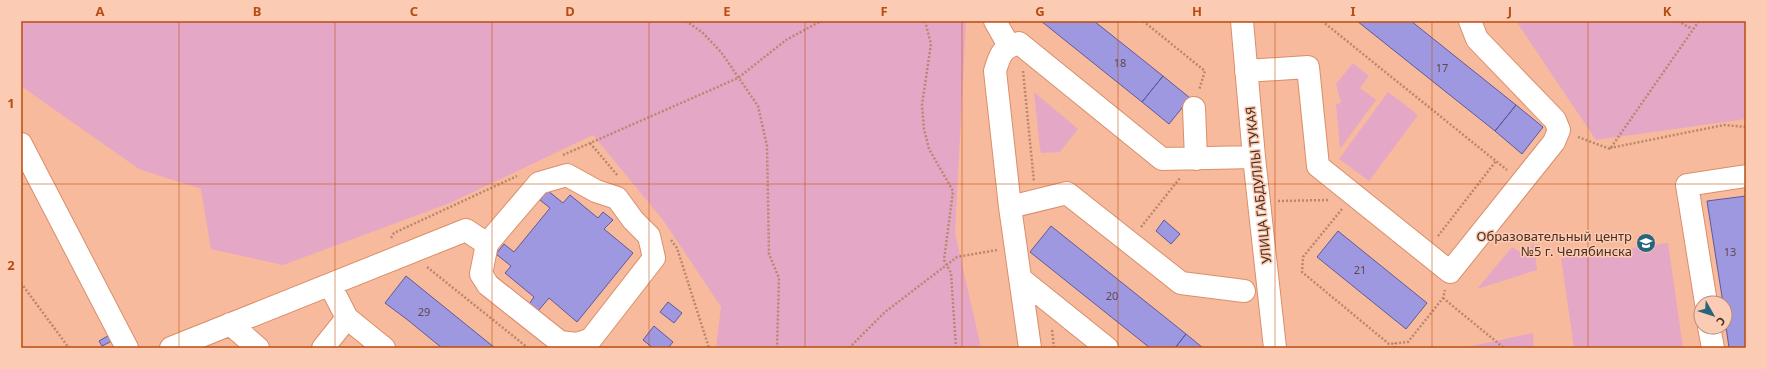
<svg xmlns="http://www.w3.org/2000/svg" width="1767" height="369" viewBox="0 0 1767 369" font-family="'Noto Sans',sans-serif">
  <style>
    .green { fill: #e5a7c6 }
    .building { fill: #9e98e0; stroke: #5f589a }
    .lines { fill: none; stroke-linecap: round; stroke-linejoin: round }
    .minor-casing { stroke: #d98f6a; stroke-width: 24 }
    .path { stroke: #b9876e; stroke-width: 2.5; stroke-dasharray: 2 2; stroke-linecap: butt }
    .minor { stroke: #fff; stroke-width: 22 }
    .grid { fill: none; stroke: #b94c11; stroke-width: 1; stroke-opacity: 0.55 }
    .labels { text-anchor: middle; stroke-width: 3; stroke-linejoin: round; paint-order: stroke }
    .number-label { font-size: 11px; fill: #60484e }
    .street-label { font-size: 13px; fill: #4c2e1e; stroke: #fbcbb4 }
    .poi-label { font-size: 13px; fill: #4c2e1e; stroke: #fbcbb4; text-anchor: end }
    .neatline { fill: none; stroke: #b94c11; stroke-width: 1.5 }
    .grid-label { font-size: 13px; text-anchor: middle; font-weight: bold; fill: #b94c11 }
  </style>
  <rect width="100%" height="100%" fill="#f8ba9c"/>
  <!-- green -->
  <path class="green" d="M21 21H966L955 233 981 348H716L721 307 663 220 593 135 450 203 283 265 211 249 201 189 139 169 21 86Z
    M1516 21H1746V119L1596 140Z
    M1353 63 1369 76 1360 88 1376 100 1340 149 1336 104 1341 103 1336 84Z
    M1034 92 1078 129 1060 152 1042 153 1040 150Z
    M1388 92 1418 115 1369 181 1339 159Z
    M1534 243 1537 270 1477 289 1512 247 1523 254Z
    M1668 243 1683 348H1574L1561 258Z
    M1533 333 1534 348H1462Z"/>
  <!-- building -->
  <path class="building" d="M1041 21H1094L1163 76 1142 102Z
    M1357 21H1411L1516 105 1495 131Z
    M1163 76 1190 98 1169 124 1142 102Z
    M1516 105 1543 127 1522 154 1495 131Z
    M547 190 563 203 570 195 598 218 603 212 613 220 604 229 633 253 577 322 549 298 538 311 529 304 534 297 505 273 511 266 496 254 504 244 514 252 550 208 540 200Z
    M1746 196V348H1729L1725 319V303H1723L1707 201Z
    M1164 220 1180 234 1171 244 1156 231Z
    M1051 226 1186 334 1175 348H1150L1030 252Z
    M1338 231 1427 303 1406 329 1317 257Z
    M406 276 495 348H442L409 321 385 303Z
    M668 302 682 313 674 323 660 312Z
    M654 326 673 342 668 348H653L643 340Z
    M113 333 116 339 102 346 99 341Z
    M1186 334 1203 348H1175Z"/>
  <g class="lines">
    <defs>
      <path id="minor" d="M995 21 1009 46
        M1242 21 1254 157 1275 348
        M1246 71 1308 67 1318 166 1450 272 1554 142 1559 130 1555 120 1477 39 1470 21
        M1194 108 1196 159
        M21 144 127 348
        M567 175 596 191 617 198 633 220 649 236 654 258 591 339 577 344 560 342 488 285 481 274 487 244 539 183Z
        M1010 207 1067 193 1181 283 1244 291
        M1021 279 1107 348
        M330 285 347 318 384 348
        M1706 303 1687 185 1746 176
        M230 324 258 348
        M1709 327 1713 348
        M171 348 466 230 487 244
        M323 348 347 318
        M1030 348 1010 207 995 71C1000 54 1002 48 1019 43L1162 159 1254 157"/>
    </defs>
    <!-- minor casing -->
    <use href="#minor" class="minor-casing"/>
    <!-- path -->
    <path class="path" d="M686 21 703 33 721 52 758 106 767 146 769 254 779 278 777 348
      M925 21 931 44 922 105 924 129 929 149 953 191 944 260 951 273 956 348
      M1143 21 1205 71 1199 90
      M1322 21 1507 170
      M1678 21 1692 29
      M1023 71 1034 182
      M1578 137 1610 149 1699 21
      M590 143 618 176
      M1610 148 1724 125 1746 127
      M563 155 738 78 786 40 821 21
      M1278 201 1329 200
      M1342 209 1303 257 1302 272 1389 344 1408 342 1443 298 1445 290
      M1141 227 1180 178
      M1438 236 1496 161
      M391 238 394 233 517 176
      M671 240 677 248 709 348
      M427 267 528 348
      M21 283 69 348
      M1443 298 1504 348
      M1052 330 1054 348
      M849 348 885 312 957 257 997 250
      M1395 348V343"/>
    <!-- minor -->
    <use href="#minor" class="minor"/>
  </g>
  <!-- grid -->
  <path class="grid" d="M179 21V348M335 21V348M492 21V348M649 21V348M805 21V348M962 21V348M1118 21V348M1275 21V348M1432 21V348M1588 21V348M21 184H1746"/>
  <!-- icons -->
  <defs>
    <symbol id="school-disc" viewBox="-11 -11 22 22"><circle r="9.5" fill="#28647b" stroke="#fbcbb4"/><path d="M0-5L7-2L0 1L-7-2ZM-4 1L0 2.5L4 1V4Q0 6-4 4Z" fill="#fff"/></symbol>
  </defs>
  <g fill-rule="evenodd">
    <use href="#school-disc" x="1635" y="232" width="22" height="22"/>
  </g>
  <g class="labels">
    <!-- number labels -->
    <g class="number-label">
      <text x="1120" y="67">18</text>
      <text x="1442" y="72">17</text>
      <text x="1730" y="256">13</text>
      <text x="1360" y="274">21</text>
      <text x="1112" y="300">20</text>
      <text x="424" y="316">29</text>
    </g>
    <!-- street labels -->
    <g class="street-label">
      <text transform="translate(1258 185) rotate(-96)" y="5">УЛИЦА ГАБДУЛЛЫ ТУКАЯ</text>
    </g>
    <!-- poi labels -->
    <g class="poi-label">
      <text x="1632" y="241">Образовательный центр<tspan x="1632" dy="15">№5 г. Челябинска</tspan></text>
    </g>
  </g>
  <!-- border -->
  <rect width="1767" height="369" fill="none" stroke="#fbcbb4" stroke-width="44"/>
  <!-- north arrow -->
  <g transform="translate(1713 315) rotate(129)"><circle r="19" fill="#fbcbb4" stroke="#b58c78"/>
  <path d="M0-3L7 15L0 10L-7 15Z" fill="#28647b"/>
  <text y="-6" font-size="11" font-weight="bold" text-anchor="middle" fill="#4c2e1e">С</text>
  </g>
  <rect x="22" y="22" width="1723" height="325" class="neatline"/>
  <g class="grid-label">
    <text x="100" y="16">A</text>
    <text x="257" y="16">B</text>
    <text x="414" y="16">C</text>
    <text x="570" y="16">D</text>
    <text x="727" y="16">E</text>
    <text x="884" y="16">F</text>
    <text x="1040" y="16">G</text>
    <text x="1197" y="16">H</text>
    <text x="1353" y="16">I</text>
    <text x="1510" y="16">J</text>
    <text x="1667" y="16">K</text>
    <text x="11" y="108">1</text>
    <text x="11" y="270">2</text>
  </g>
</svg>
